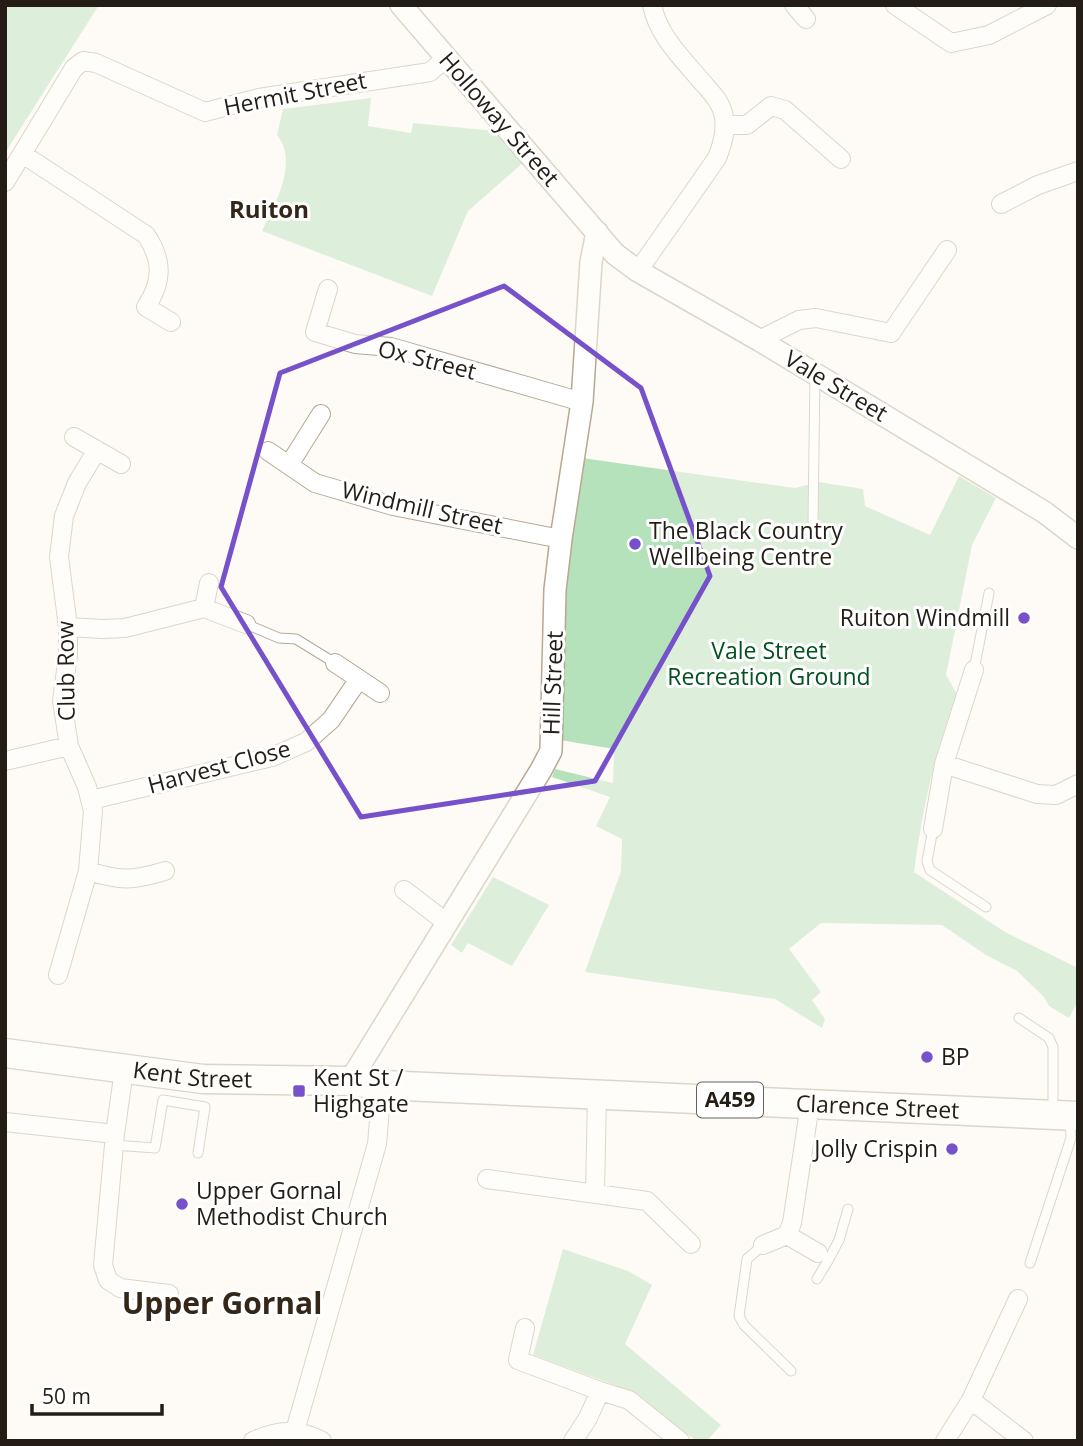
<svg xmlns="http://www.w3.org/2000/svg" width="1083" height="1446" viewBox="0 0 1083 1446" font-family="'Open Sans',sans-serif">
  <style>
    .green { fill: #b5e1bb }
    .lines { fill: none; stroke-linecap: round; stroke-linejoin: round }
    .service-casing { stroke: #b7a793; stroke-width: 11 }
    .minor-casing { stroke: #b7a793; stroke-width: 20 }
    .tertiary-casing { stroke: #b7a793; stroke-width: 24 }
    .primary-casing { stroke: #b7a793; stroke-width: 31 }
    .service { stroke: #fff; stroke-width: 9 }
    .minor { stroke: #fff; stroke-width: 18 }
    .tertiary { stroke: #fff; stroke-width: 21 }
    .primary { stroke: #fff; stroke-width: 28 }
    .marked { fill: none; stroke: #7651ca; stroke-width: 5; stroke-linejoin: round }
    .poi-dot { fill: #7651ca; stroke: #fff; stroke-width: 2.5 }
    .labels { text-anchor: middle; stroke-width: 6; stroke-linejoin: round; paint-order: stroke }
    .shield { fill: #fff; stroke: #65615c; stroke-width: 2 }
    .shield-label { font-size: 21px; font-weight: bold; fill: #231d16 }
    .street-label { font-size: 23px; fill: #231d16; stroke: #fff }
    .poi-label { font-size: 23px; fill: #231d16; stroke: #fff; text-anchor: start }
    .park-label { font-size: 23px; fill: #035120; stroke: #fff }
    .neighbourhood-label { font-size: 24px; font-weight: bold; fill: #342717; stroke: #fff }
    .district-label { font-size: 30px; font-weight: bold; fill: #342717; stroke: #fff }
  </style>
  <rect width="100%" height="100%" fill="#fefbf6"/>
  <!-- green -->
  <path class="green" d="M5 5H99L5 153Z
    M371 98 368 126 411 133 413 123 495 131 523 163 468 211 432 296 262 231C275 204 299 162 277 135L283 109Z
    M582 458 795 488 819 482 863 489 865 506 930 535 959 476 996 498 972 545 946 675 957 694C935 750 922 812 914 872L1005 932 1078 968V1001L1069 1018 1049 1006 1044 997 1017 971 986 955 942 925 821 923 789 949 821 992 812 1000 825 1019 822 1028 775 999 585 972 621 871 622 839 596 826 610 797 552 777 555 769 613 783 614 749 560 740 563 558Z
    M493 877 549 905 512 966 468 943 462 953 451 945Z
    M563 1249 628 1271 652 1285 625 1344 721 1425 707 1441H697L617 1386 533 1355Z"/>
  <g class="lines">
    <defs>
      <path id="service" d="M813 521 815 375
        M246 624 279 638 296 639 335 663
        M974 670 989 593
        M933 829 927 861 930 870 986 907
        M1019 1018 1049 1038 1053 1047V1112
        M114 1145 155 1148 163 1100 205 1107 198 1153
        M763 1245 747 1259 739 1316 744 1325 791 1371
        M829 1259 839 1240 848 1209
        M1030 1263 1071 1138 1070 1118
        M817 1279 829 1259 826 1257"/>
      <path id="minor" d="M794 5 806 19
        M895 5 951 43 989 35 1047 5
        M725 125H747L771 106 785 110 841 159
        M24 155 146 235C163 260 163 281 146 307L171 322
        M5 182 74 68 83 61 96 63 205 112 259 98 430 72 446 58
        M1001 204 1038 185 1078 171
        M638 271 717 158C723 143 728 126 722 110 719 100 710 91 703 83 683 59 658 36 652 5
        M328 289 315 332 355 344 391 347 582 402
        M759 340 799 320 816 318 891 333 947 250
        M74 437 121 464
        M268 451 315 483 393 506 561 539
        M289 465 321 414
        M204 608 209 583
        M68 627 103 629 125 628 204 608 246 624
        M335 663 380 693
        M5 761 69 746
        M944 764 1037 794 1056 795 1078 784
        M91 800 272 757 306 742 331 720 359 679
        M933 829 944 764 974 670
        M88 871C121 881 132 881 165 871
        M404 890 447 923
        M58 975 88 871 93 811 87 787 69 746 62 701 68 655V627L59 557 64 516 77 483 97 450
        M124 1070 115 1134 103 1265 108 1280 120 1288 169 1294
        M810 1104 792 1223 787 1235 818 1253
        M5 1122 115 1134
        M487 1179 647 1201 691 1244
        M595 1193 597 1094
        M763 1245 787 1235
        M525 1328 518 1360 600 1391
        M971 1400 1024 1441
        M295 1431 377 1144 382 1085
        M253 1441C278 1430 298 1428 322 1441
        M573 1441 588 1418 600 1391 629 1400 680 1441
        M945 1441 971 1400 1018 1299"/>
      <path id="tertiary" d="M401 5 615 254 638 271 759 340 1044 512 1078 538
        M350 1081 541 770 551 751 555 590 561 539 582 402 591 262 597 232"/>
      <g id="primary">
        <path id="s1" d="M5 1053 203 1079 350 1081 382 1085 1078 1116"/>
      </g>
    </defs>
    <!-- service casing -->
    <use href="#service" class="service-casing"/>
    <!-- minor casing -->
    <use href="#minor" class="minor-casing"/>
    <!-- tertiary casing -->
    <use href="#tertiary" class="tertiary-casing"/>
    <!-- primary casing -->
    <use href="#primary" class="primary-casing"/>
    <!-- service -->
    <use href="#service" class="service"/>
    <!-- minor -->
    <use href="#minor" class="minor"/>
    <!-- tertiary -->
    <use href="#tertiary" class="tertiary"/>
    <!-- primary -->
    <use href="#primary" class="primary"/>
  </g>
  <!-- marked area -->
  <path d="M0 0H1083V1446H0ZM504 286 641 388 710 576 595 781 361 817 221 587 280 373Z" fill="#fefbf6" fill-opacity=".55" fill-rule="evenodd"/>
  <path class="marked" d="M504 286 641 388 710 576 595 781 361 817 221 587 280 373Z"/>
  <!-- markers -->
  <g class="poi-dot">
    <circle cx="635" cy="544" r="7"/>
    <circle cx="1024" cy="618" r="7"/>
    <circle cx="927" cy="1057" r="7"/>
    <rect x="292" y="1084" width="14" height="14" rx="3.5"/>
    <circle cx="952" cy="1149" r="7"/>
    <circle cx="182" cy="1204" r="7"/>
  </g>
  <g class="labels">
    <!-- shield labels -->
    <rect class="shield" x="697" y="1082.5" width="66" height="35" rx="5"/>
    <g class="shield-label">
      <text x="730" y="1107">A459</text>
    </g>
    <!-- street labels -->
    <g class="street-label">
      <text transform="translate(295 94) rotate(-11)" y="8">Hermit Street</text>
      <text transform="translate(499 119) rotate(49)" y="8">Holloway Street</text>
      <text transform="translate(427 360) rotate(14)" y="8">Ox Street</text>
      <text transform="translate(836 386) rotate(31)" y="8">Vale Street</text>
      <text transform="translate(422 508) rotate(13)" y="8">Windmill Street</text>
      <text transform="translate(66 671) rotate(-91)" y="8">Club Row</text>
      <text transform="translate(553 683) rotate(-88)" y="8">Hill Street</text>
      <text transform="translate(219 767) rotate(-15)" y="8">Harvest Close</text>
      <text dy="8" stroke="none"><textPath href="#s1" startOffset="189">Kent Street</textPath></text>
      <text dy="8" stroke="none"><textPath href="#s1" startOffset="875">Clarence Street</textPath></text>
    </g>
    <!-- poi labels -->
    <g class="poi-label">
      <text x="649" y="539">The Black Country<tspan x="649" dy="26">Wellbeing Centre</tspan></text>
      <text x="1010" y="626" text-anchor="end">Ruiton Windmill</text>
      <text x="941" y="1065">BP</text>
      <text x="313" y="1086">Kent St /<tspan x="313" dy="26">Highgate</tspan></text>
      <text x="938" y="1157" text-anchor="end">Jolly Crispin</text>
      <text x="196" y="1199">Upper Gornal<tspan x="196" dy="26">Methodist Church</tspan></text>
    </g>
    <!-- park labels -->
    <g class="park-label">
      <text x="769" y="659">Vale Street<tspan x="769" dy="26">Recreation Ground</tspan></text>
    </g>
    <!-- neighbourhood labels -->
    <g class="neighbourhood-label">
      <text x="269" y="218">Ruiton</text>
    </g>
    <!-- district labels -->
    <g class="district-label">
      <text x="222" y="1314">Upper Gornal</text>
    </g>
  </g>
  <!-- border -->
  <rect width="1083" height="1446" fill="none" stroke="#231d16" stroke-width="14"/>
  <!-- scale -->
  <path d="M32 1404v10h130v-10" fill="none" stroke="#231d16" stroke-width="3.5"/>
  <text x="42" y="1404" font-size="21" fill="#231d16" stroke="#ffffff" stroke-width="5" paint-order="stroke">50 m</text>
</svg>
